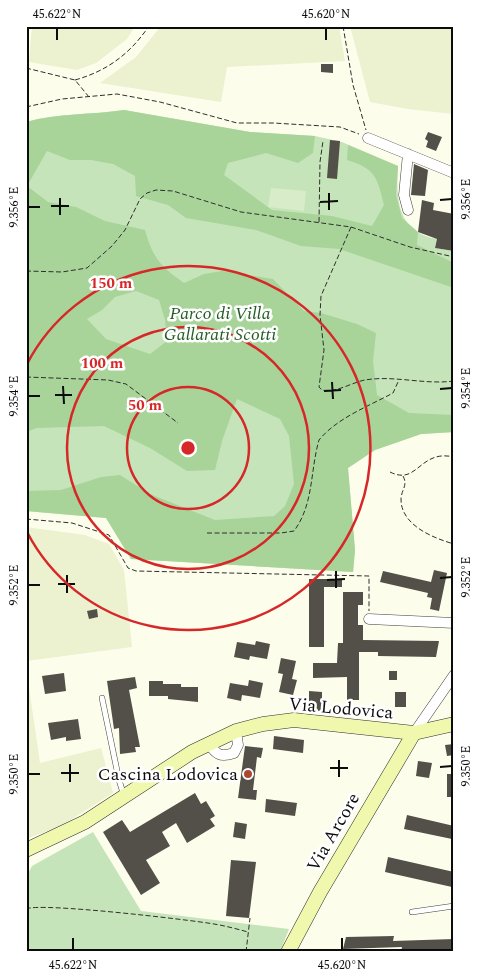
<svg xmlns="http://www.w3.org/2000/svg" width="480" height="978" viewBox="0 0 480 978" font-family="Spectral,serif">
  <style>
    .farmland { fill: #ecf1cf }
    .green { fill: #c6e4b9 }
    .forest { fill: #a8d49a; fill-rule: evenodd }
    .pitch { fill: #d9ecca }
    .building { fill: #534f49 }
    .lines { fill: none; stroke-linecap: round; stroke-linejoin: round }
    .lane-casing { stroke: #3f3f3f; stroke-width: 6 }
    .street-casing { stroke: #3f3f3f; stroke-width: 11 }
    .secondary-casing { stroke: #2e2e2e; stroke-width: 15 }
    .path { stroke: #2e2e2e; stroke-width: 1; stroke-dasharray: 5 2.5; stroke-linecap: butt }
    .lane { stroke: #fff; stroke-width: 5 }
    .street { stroke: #fff; stroke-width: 10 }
    .secondary { stroke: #f0f8ad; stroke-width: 14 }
    .ticks { fill: none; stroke: #0c0c0c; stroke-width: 2 }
    .ring { fill: none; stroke: #d62828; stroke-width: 2.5 }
    .poi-dot { fill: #af4631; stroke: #fff; stroke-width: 2 }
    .labels { text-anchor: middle; stroke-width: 5; stroke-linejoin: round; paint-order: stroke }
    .park-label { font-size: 18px; font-style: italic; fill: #225d23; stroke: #fff }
    .street-label { font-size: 18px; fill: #0c0c0c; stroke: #fff }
    .poi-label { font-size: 18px; fill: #0c0c0c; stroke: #fff; text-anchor: end }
    .centre { fill: #d62828; stroke: #fff; stroke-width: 2.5 }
    .ring-label { font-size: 15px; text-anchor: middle; font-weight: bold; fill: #d62828; stroke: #fff; stroke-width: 5; stroke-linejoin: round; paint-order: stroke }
    .neatline { fill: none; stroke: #0c0c0c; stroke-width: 2 }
    .ticks-label { font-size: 12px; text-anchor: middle; fill: #0c0c0c }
  </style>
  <rect width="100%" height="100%" fill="#fdfdec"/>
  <!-- farmland -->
  <path class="farmland" d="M32 26H135L127 39 96 63 77 70 29 62Z
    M161 26H339L345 61 227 67 221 102 100 83 136 57Z
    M350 26H454V114L408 109 370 102Z
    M26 527 85 535 109 544 124 570 132 647 26 661Z
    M26 667 40 763 101 748 113 793 61 826 26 839Z"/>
  <!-- green -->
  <path class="green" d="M124 110 250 132 315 136 342 142 398 166C396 199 397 232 437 239L435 248 454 251V432L421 434 375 450 348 468 355 550 353 572 131 559 106 518 26 511V122C58 113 92 115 124 110Z
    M93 832 141 911 289 929 280 952H26V877L32 866Z"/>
  <!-- forest -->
  <path class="forest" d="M124 110 250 132 315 136 313 153 298 163 266 153 228 163 224 175 272 210 332 216 372 226 384 205C377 177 376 169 347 160L348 145 398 166 396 195 402 218 418 232 417 245 454 263V288L339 249 301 246 256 230 186 218 168 205 136 196 135 176 113 164 91 160H70L47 151 27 186 48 202 76 207 105 221 145 230C153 258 160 266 184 283L204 274 222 271 273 279 304 311 321 313 357 324 376 333 373 361 377 395 409 413 454 415V432L421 434 375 450 348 468 355 550 353 572 131 559 106 518 26 511V491L61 490 101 477 120 475 150 494 215 520 274 516 285 506 294 484 289 436 280 419 237 399 222 441 215 470 187 471 150 448 104 426 37 428 26 432V122C58 113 92 115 124 110ZM136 291 159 300 165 320 167 341 150 354 106 339 87 319 102 310 115 297Z"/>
  <!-- pitch -->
  <path class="pitch" d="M271 188 306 191 304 211 268 207Z"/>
  <!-- building -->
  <path class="building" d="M321 64H333V73L321 72Z
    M428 132 442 137 436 151 426 147 428 141 425 139Z
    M330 140 340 141 337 179 327 178Z
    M414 164 428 170 425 196 411 195Z
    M422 200 434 203 433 210 454 214V251L435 248 437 239 418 232Z
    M434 570 447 573 439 611 430 609 432 598 427 597 428 593 380 582 383 571 431 582Z
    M309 579H342V587H324V647H309Z
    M343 592H363V605H358V625H363V640L439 641 436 657 378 656V652H359V700H347V677L313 678V663H337L338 643H343Z
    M97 609 98 617 89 619 87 611Z
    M256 641 270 644 267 659 250 656 249 660 234 657 237 642 255 645Z
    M281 658 296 661 292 679 297 680 293 695 279 692 283 674 278 673Z
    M389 671H397V680H389Z
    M64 673 66 691 45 694 42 676Z
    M135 677 137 688 129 690 140 747H135L136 752 120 754 119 728 114 729 107 681Z
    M249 680 263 683 260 698 242 695 241 701 227 698 230 683 248 686Z
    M149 681H163V684H181V687H198V702L168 699V696H149Z
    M309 691 322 692V711H309Z
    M395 692H406V707H395Z
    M78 719 81 739 66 741V737L51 740 48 723Z
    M274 736 304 740 303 753 273 749Z
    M454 744V755L447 756 445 745Z
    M245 746 263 748 261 758 257 757 253 790H257L256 800 238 798Z
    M418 761 432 763 429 778 416 776Z
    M447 774H454V797H447Z
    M195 793 201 804 206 801 215 816 210 819 215 826 187 843 176 823 162 832 170 846 146 860 160 883 141 895 103 832 122 820 130 832Z
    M266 799 297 803 295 816 265 812Z
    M407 815 454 826 452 839 404 829Z
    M235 822 247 824 245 839 233 837Z
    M388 857 454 872 452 887 385 872Z
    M231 860 256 862 249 918 226 916Z
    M394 936 393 941 454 939V950L401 952 402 947 343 949 346 937Z"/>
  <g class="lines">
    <defs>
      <path id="lane" d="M102 698 119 780 124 796
        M412 912 454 906"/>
      <path id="street" d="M368 138 454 173
        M408 154 404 195 408 210
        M369 619 454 623
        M414 733 454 675
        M208 743C216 754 220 758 234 753L238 745 236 731"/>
      <path id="secondary" d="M26 850 85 822 192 752 236 731 263 724 294 720 414 733 454 724
        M288 952 320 892 414 733"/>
    </defs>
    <!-- lane casing -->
    <use href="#lane" class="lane-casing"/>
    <!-- street casing -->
    <use href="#street" class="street-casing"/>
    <!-- secondary casing -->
    <use href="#secondary" class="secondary-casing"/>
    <!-- path -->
    <path class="path" d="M343 26 353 85 366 130
      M26 31 27 26
      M26 68 75 80 89 97
      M75 80C107 71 130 54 149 26
      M26 107 62 99 117 94 160 102 237 123H273L340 127 359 134
      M319 222 320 162 323 141
      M351 227 321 296 320 315 324 350 319 387C327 398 352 382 365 380 394 375 424 385 454 381
      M26 271 62 272 87 268 112 246 125 230 140 199 147 193 156 190 173 191 241 212 351 227 410 247 454 257
      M26 377 108 380 126 384 178 423
      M390 472C418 486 419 449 454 457
      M403 476C408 485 402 489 401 498 400 525 433 538 454 544
      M26 519 72 523 109 535 128 568 136 571 369 576V611
      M207 533H281L294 531C314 504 310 471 319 440 337 418 369 406 393 393L398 382
      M26 909C39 902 191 920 214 924 226 926 237 929 248 932
      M246 952 250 918"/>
    <!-- lane -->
    <use href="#lane" class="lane"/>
    <!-- street -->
    <use href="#street" class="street"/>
    <!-- secondary -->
    <use href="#secondary" class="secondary"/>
  </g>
  <!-- ticks -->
  <path class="ticks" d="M57 28V40M326 28V40M329 193V210M60 198V215M440 200 452 199M320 202 338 201M51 206H69M28 207H40M332 382 333 399M63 386 64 404M440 389 452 388M324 391 341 390M55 395H72M28 396H40M336 571V588M67 575V593M440 578 452 577M327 580 345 579M58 584H75M28 585H40M339 760V777M70 764V782M440 767 452 766M330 768H348M61 773H79M28 774H40M73 938V950M342 938V950"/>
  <!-- distance rings -->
  <g class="ring">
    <circle cx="188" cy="448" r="61"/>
    <circle cx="188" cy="448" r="121"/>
    <path d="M27 364A182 182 0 1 1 27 532"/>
  </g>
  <!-- markers -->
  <circle class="poi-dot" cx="248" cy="774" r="5"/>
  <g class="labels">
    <!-- park labels -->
    <g class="park-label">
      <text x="220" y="319">Parco di Villa<tspan x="220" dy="21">Gallarati Scotti</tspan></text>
    </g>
    <!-- street labels -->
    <g class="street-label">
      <text transform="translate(341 708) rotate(5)" y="6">Via Lodovica</text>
      <text transform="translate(333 832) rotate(-60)" y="6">Via Arcore</text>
    </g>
    <!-- poi labels -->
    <g class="poi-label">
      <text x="238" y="780">Cascina Lodovica</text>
    </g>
  </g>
  <circle cx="188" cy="448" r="8" class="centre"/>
  <g class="ring-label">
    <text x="111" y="288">150 m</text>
    <text x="102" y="368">100 m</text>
    <text x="145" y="410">50 m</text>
  </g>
  <!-- border -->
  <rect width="480" height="978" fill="none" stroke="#ffffff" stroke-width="55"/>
  <rect x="28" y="28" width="424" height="922" class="neatline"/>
  <g class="ticks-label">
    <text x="57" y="18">45.622°N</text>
    <text x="326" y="18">45.620°N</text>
    <text transform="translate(466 199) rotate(-90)" y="4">9.356°E</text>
    <text transform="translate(14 207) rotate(-90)" y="4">9.356°E</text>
    <text transform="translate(466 388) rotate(-90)" y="4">9.354°E</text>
    <text transform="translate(14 396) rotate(-90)" y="4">9.354°E</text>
    <text transform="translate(466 577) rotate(-90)" y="4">9.352°E</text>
    <text transform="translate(14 585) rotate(-90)" y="4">9.352°E</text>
    <text transform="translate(466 766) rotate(-90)" y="4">9.350°E</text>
    <text transform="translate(14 774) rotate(-90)" y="4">9.350°E</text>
    <text x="73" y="969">45.622°N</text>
    <text x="342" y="969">45.620°N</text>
  </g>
</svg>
